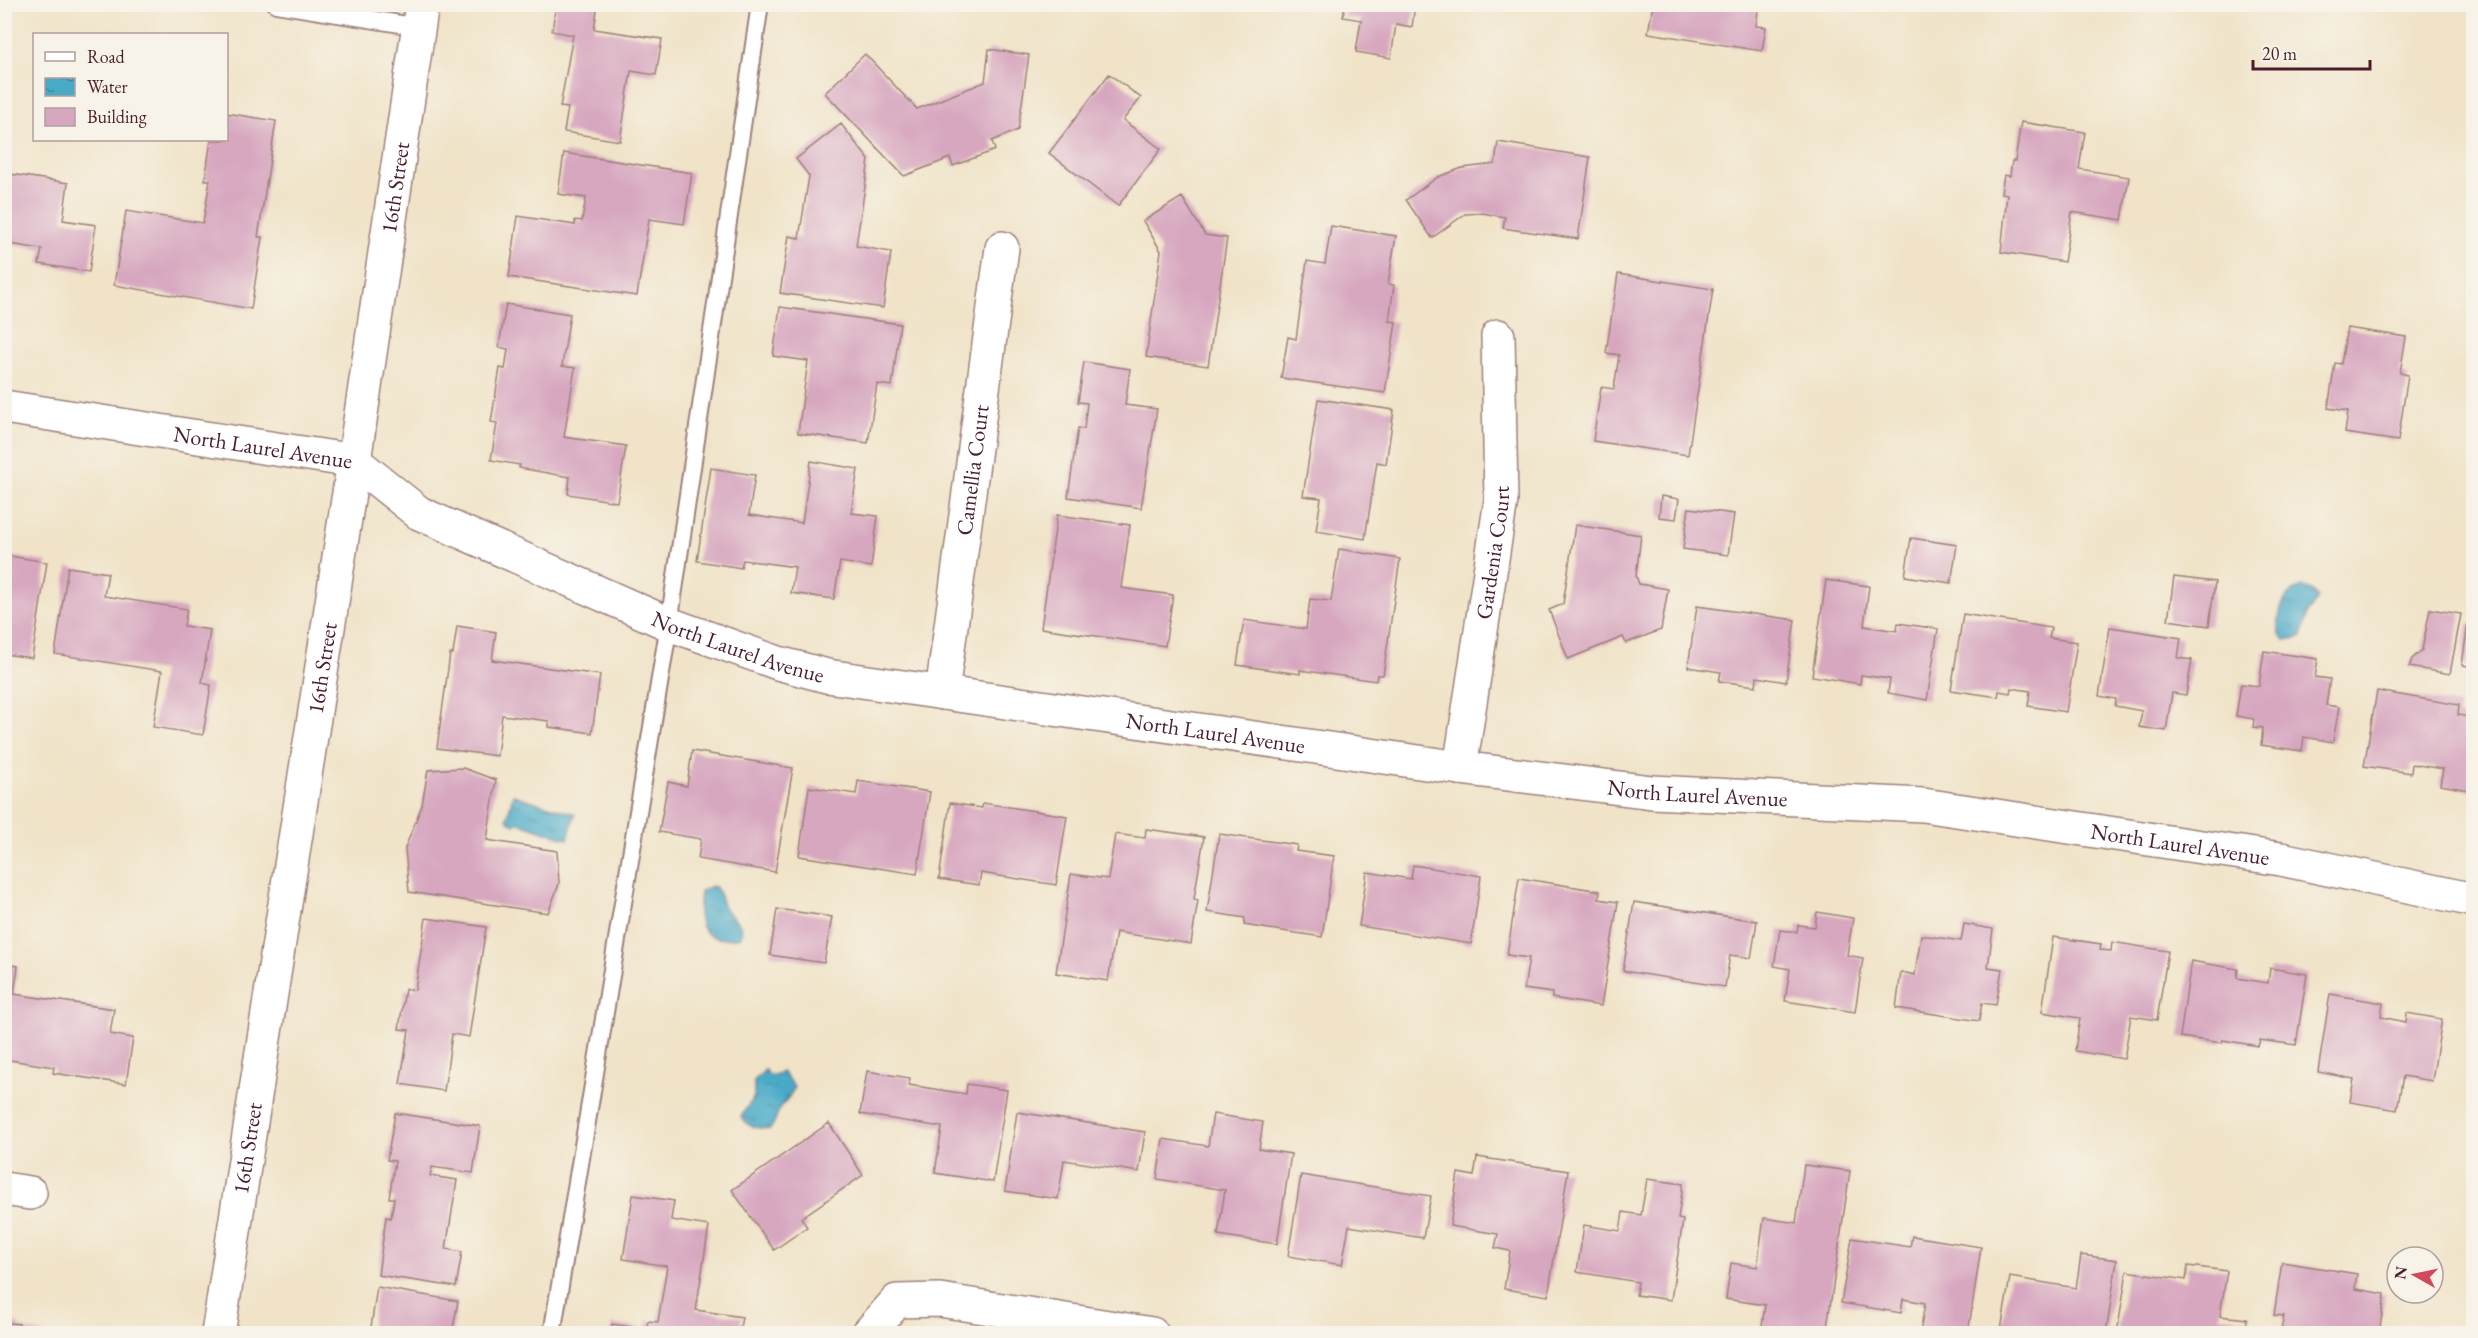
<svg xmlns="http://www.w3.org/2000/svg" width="2478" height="1338" viewBox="0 0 2478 1338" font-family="'EB Garamond',serif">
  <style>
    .water { fill: url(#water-ripples); stroke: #4a647a; stroke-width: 1.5 }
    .building { fill: #d7a7c0 }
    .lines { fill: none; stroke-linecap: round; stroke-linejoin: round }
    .lane-casing { stroke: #9d817a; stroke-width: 20 }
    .street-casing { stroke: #9d817a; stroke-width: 36 }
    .primary-casing { stroke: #9d817a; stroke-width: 36 }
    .lane { stroke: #fff; stroke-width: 16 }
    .street { stroke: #fff; stroke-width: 33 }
    .primary { stroke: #fff; stroke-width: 33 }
    .labels { text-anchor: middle; stroke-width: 4.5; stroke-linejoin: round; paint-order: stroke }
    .street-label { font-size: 22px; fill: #4a1f2b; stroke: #f7f3e8 }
  </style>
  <defs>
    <pattern id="water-ripples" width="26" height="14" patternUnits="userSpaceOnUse" patternTransform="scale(1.5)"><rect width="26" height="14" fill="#49aac8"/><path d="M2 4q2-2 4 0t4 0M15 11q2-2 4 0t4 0" fill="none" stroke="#3f8aa3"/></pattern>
  </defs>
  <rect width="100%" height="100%" fill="#f7f3e8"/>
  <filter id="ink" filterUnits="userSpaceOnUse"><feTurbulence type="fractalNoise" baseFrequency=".0167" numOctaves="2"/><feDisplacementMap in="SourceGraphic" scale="12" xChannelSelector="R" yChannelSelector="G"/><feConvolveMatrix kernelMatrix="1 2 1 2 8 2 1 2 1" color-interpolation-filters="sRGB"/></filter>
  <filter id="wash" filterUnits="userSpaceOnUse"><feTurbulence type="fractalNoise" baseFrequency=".008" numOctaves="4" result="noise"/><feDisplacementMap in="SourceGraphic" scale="24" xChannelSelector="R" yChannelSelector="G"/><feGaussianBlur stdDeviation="1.35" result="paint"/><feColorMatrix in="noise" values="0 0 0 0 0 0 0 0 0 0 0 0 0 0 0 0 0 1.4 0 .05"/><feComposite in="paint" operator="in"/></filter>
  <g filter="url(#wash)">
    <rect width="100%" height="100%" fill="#f0e3c8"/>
    <!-- water -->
    <path class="water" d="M2304 587 2312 590 2318 598 2308 612 2302 637 2285 640 2280 634C2277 615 2281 592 2304 587Z
      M513 795 575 814 568 839 517 822 514 825 507 819Z
      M711 886 716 887C720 894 721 902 725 909 732 920 745 922 741 937 701 945 696 926 700 892Z
      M765 1070 768 1075H774L782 1072 794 1086C792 1095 786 1100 781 1107 776 1114 776 1122 770 1129 758 1128 748 1128 741 1117L754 1097V1081Z"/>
    <g id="blocks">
      <!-- building -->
      <path class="building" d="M556 4H598L594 29 662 39 656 75 631 71 620 141 564 132 568 108 560 107 573 35 552 31Z
        M1345 4H1415L1412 27 1396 24 1391 58 1356 52 1361 20 1343 17Z
        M1653 4H1759L1756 26 1766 27 1762 51 1648 33Z
        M989 49 1029 55 1018 130 992 141 995 150 953 166 950 158 904 176 825 93 865 54 917 109 985 82Z
        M1109 74 1141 98 1123 120 1161 149 1118 206 1049 153Z
        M226 113 276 121 258 237H262L251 309 114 285 126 211 203 223 210 180H205L211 140H226Z
        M2021 122 2085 132 2079 169 2129 177 2122 220 2072 212 2064 262 2001 252 2007 194 2001 193 2004 175 2010 176 2012 161H2015Z
        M841 124 869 160 856 246 891 252 883 308 780 293 789 236 799 238 809 176 796 159Z
        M1498 142 1590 157 1578 239 1503 228 1505 217 1482 213 1465 214 1432 238 1406 200 1438 177 1462 168 1495 164Z
        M564 153 692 173 684 224 649 219 637 296 509 277 518 216 575 225V220L582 221 586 198 558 194Z
        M4 173 68 183 63 220 96 225 89 272 39 264 42 249 4 243Z
        M1182 197 1205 235 1227 238 1208 366 1146 357 1161 251 1143 221Z
        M1331 226 1396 236 1388 284 1394 285 1389 321 1396 322 1385 393 1281 378 1288 337 1296 339 1307 261 1325 264Z
        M1618 274 1713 289 1688 455 1593 441 1601 387 1614 389 1619 355 1606 353Z
        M506 304 570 314 562 366 575 368 564 437 626 446 617 502 568 494 570 477 519 468 520 465 491 460 497 423 491 422 500 368 505 369 508 349 499 347Z
        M780 307 900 324 892 386 877 384 868 443 798 433 808 361 773 356Z
        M2347 328 2406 337 2400 373 2408 375 2398 441 2345 433 2348 411 2328 408 2335 363 2341 364Z
        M1084 362 1130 369 1125 405 1157 409 1141 508 1068 497 1078 428 1084 429 1087 403 1078 402Z
        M1318 399 1394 410 1386 464 1377 462 1365 539 1316 531 1321 498 1303 496Z
        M811 461 858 469 851 513 878 516 871 567 840 562 834 599 791 593 795 567 743 560 741 568 697 561 711 468 755 475 749 515 802 523Z
        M1661 496 1679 499 1676 519 1659 517Z
        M1689 508 1734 514 1728 555 1683 549Z
        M1057 515 1130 525 1121 588 1173 595 1165 646 1041 628Z
        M1575 525 1641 535 1636 576 1639 584 1668 589 1661 630 1626 643 1623 637 1568 659 1549 610 1563 604Z
        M1911 538 1957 545 1951 583 1905 576Z
        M1339 549 1400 559 1383 675H1377L1376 681 1300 670V674L1237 665 1244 620 1306 629 1310 599 1331 601Z
        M4 555 47 562 32 658 4 654Z
        M68 567 108 573 104 596 187 609 184 626 210 630 202 683 211 685 203 735 153 727 162 671 55 654Z
        M2174 577 2215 582 2209 626 2168 620Z
        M1826 580 1869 586 1864 626 1897 631 1898 623 1938 629 1927 700 1888 693 1890 679 1861 675 1860 684 1812 676Z
        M1697 606 1795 620 1786 682 1757 677 1756 686 1719 681 1721 672 1688 667Z
        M2430 609 2461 614 2450 674 2409 667 2412 659 2422 650Z
        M1963 614 2051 628 2049 638 2077 642 2066 712 2028 706 2030 691 2011 688 2010 693 1999 691 1998 697 1951 690Z
        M2468 623 2474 624V667L2462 665Z
        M457 626 496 632 492 660 600 675 592 733 549 727V721L502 715 497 756 437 748 450 654H453Z
        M2110 627 2181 638 2178 658 2192 660 2186 695 2172 693 2166 731 2139 727 2142 711 2115 706 2116 699 2099 696Z
        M2264 651 2318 659 2315 677 2330 679 2326 705 2339 707 2333 742 2304 737 2302 751 2261 745 2263 728 2253 727 2254 719 2236 716 2241 684 2259 686Z
        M2377 691 2459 705 2458 715 2474 718V791L2440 785 2443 769 2412 764 2411 773 2364 766Z
        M692 751 793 768 775 872 698 859 701 839 659 832 668 782 687 786Z
        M463 768 496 780 487 840 557 851 559 884 548 913 409 892 405 848 422 805 428 770Z
        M858 781 930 792 917 874 799 856 809 787 856 794Z
        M950 803 982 808 983 803 1067 816 1056 885 981 873 979 885 939 879Z
        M1146 829 1204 837 1194 899 1198 900 1191 944 1116 932 1108 981 1056 973 1071 874 1108 879 1115 834 1145 838Z
        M1219 834 1297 845 1296 851 1334 856 1322 937 1244 925 1245 918 1207 912Z
        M1413 865 1481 876 1471 944 1359 926 1367 872 1411 879Z
        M1519 878 1600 891 1599 899 1618 902 1601 1006 1552 998V993L1524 989 1529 958 1507 955Z
        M1634 902 1757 921 1751 958 1730 955 1725 987 1623 971Z
        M777 909 832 917 824 963 770 955Z
        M1817 912 1853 918 1847 955 1863 958 1855 1012 1785 1001 1790 969 1774 966 1780 930 1797 932 1798 925 1815 927Z
        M426 918 486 927 469 1037 452 1034 444 1091 400 1084 409 1030 399 1029 405 989 415 990Z
        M1964 924 1993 929 1988 967 2002 969 1996 1005 1982 1003 1979 1021 1896 1008 1901 972 1915 975 1921 935 1961 941Z
        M2053 937 2101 944 2100 950 2111 951 2112 942 2168 951 2157 1020 2131 1016 2124 1059 2075 1051 2080 1018 2042 1012Z
        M2191 961 2238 969 2237 978 2268 983 2270 968 2307 974 2296 1045 2260 1040 2258 1046 2222 1040V1043L2180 1037Z
        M4 964 18 966 14 994 114 1009 110 1034 133 1038 126 1084 53 1073 54 1067 4 1059Z
        M2330 994 2383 1003 2381 1017 2406 1022 2407 1013 2442 1019 2432 1081 2403 1076 2397 1110 2350 1102 2354 1079 2318 1072Z
        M867 1071 910 1078 909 1085 966 1094 967 1084 1007 1090 993 1182 935 1173 942 1127 860 1114Z
        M1017 1112 1145 1132 1139 1172 1064 1160 1058 1199 1005 1191Z
        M395 1113 480 1126 473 1173 432 1167 430 1176 457 1180 446 1249 462 1252 456 1287 378 1275 386 1217 391 1218 394 1198H389L395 1161 387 1160Z
        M1213 1114 1263 1122 1259 1149 1291 1154 1277 1244 1218 1235 1225 1190 1157 1179 1163 1139 1208 1146Z
        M829 1123 863 1175 801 1218 807 1227 774 1250 732 1190Z
        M1477 1157 1568 1171 1548 1296 1504 1289 1510 1251 1495 1248 1498 1234 1450 1226 1458 1173 1474 1176Z
        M1804 1165 1850 1171 1826 1334 1762 1326 1765 1305 1726 1299 1731 1263 1757 1267 1764 1218 1796 1223Z
        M1301 1175 1431 1196 1423 1238 1349 1226 1342 1265 1288 1256Z
        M1647 1179 1683 1184 1678 1219 1683 1220 1671 1300 1636 1295 1638 1282 1577 1272 1584 1225 1620 1231 1623 1212 1641 1215Z
        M633 1195 674 1201 671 1220 709 1226 696 1310 742 1317 739 1334H610L612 1324 646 1329 648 1321 658 1322 667 1266 623 1259Z
        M1912 1236 1981 1247 1968 1334H1920L1925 1303 1903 1299 1901 1313 1841 1303 1852 1238 1910 1247Z
        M2081 1255 2117 1260 2106 1334H2025L2001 1330 2010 1277 2076 1288Z
        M2282 1262 2357 1274 2355 1289 2385 1294 2379 1334H2269L2270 1328 2281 1330 2284 1316 2274 1315Z
        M2188 1266 2227 1271 2220 1316 2247 1319 2245 1334H2117L2127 1271 2186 1280Z
        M377 1287 458 1301 452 1334H370Z
        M4 1322 19 1324V1328L48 1334H4Z"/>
    </g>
  </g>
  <g filter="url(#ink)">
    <use href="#blocks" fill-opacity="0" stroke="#9d817a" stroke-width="1.5"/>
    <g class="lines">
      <defs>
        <path id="lane" d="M276 4 419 27
          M552 1334 669 624 760 4"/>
        <g id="street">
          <path id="s1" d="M4 407 354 461 419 513 669 624 778 663 827 676 1460 768 1652 792 1923 805 2281 859 2474 900"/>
          <path id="s2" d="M942 693 1002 248"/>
          <path id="s3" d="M1460 768 1501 500 1498 336"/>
          <path d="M4 1189 30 1193"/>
          <path d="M868 1334 897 1301 940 1300 1152 1334"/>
        </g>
        <g id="primary">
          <path id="s4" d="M218 1334 354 461 422 4"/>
        </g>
      </defs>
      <!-- lane casing -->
      <use href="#lane" class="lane-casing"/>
      <!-- street casing -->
      <use href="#street" class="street-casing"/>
      <!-- primary casing -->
      <use href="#primary" class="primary-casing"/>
      <!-- lane -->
      <use href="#lane" class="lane"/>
      <!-- street -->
      <use href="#street" class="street"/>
      <!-- primary -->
      <use href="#primary" class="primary"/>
    </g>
  </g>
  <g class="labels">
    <!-- street labels -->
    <g class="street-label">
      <text dy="8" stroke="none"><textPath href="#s4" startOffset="1160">16th Street</textPath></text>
      <text dy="8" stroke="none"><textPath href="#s1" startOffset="262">North Laurel Avenue</textPath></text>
      <text dy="8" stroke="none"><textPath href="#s2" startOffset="225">Camellia Court</textPath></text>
      <text dy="8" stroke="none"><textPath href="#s3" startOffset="218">Gardenia Court</textPath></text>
      <text dy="8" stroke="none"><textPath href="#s1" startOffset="784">North Laurel Avenue</textPath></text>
      <text dy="8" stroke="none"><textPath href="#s4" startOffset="674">16th Street</textPath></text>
      <text dy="8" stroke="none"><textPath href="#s1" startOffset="1270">North Laurel Avenue</textPath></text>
      <text dy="8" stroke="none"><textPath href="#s1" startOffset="1756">North Laurel Avenue</textPath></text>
      <text dy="8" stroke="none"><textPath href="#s1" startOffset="2242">North Laurel Avenue</textPath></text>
      <text dy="8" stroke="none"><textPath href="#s4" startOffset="188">16th Street</textPath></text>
    </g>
  </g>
  <!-- margin -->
  <rect width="2478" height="1338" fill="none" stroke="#f7f3e8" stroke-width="24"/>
  <!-- legend -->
  <rect x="33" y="33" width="195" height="108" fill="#f7f3e8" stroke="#b29e9c" stroke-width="1.5"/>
  <rect x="45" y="52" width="30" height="9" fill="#ffffff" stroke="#b29e9c" stroke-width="1.5"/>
  <text x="87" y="63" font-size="18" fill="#4a1f2b">Road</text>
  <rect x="45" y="78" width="30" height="18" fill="url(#water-ripples)" stroke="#b29e9c" stroke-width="1.5"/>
  <text x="87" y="93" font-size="18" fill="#4a1f2b">Water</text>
  <rect x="45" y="108" width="30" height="18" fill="#d7a7c0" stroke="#b29e9c" stroke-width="1.5"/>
  <text x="87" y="123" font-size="18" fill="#4a1f2b">Building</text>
  <!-- north arrow -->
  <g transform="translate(2415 1275) rotate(279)"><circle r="28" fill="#f7f3e8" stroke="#b29e9c" stroke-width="1.5"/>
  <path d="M0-4.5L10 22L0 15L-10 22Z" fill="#d1495b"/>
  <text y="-9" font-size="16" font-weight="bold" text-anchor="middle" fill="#4a1f2b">N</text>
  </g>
  <!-- scale -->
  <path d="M2253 60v9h117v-9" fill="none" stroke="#4a1f2b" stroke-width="3"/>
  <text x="2262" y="60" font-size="18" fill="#4a1f2b" stroke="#f7f3e8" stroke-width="4.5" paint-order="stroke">20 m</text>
</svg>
